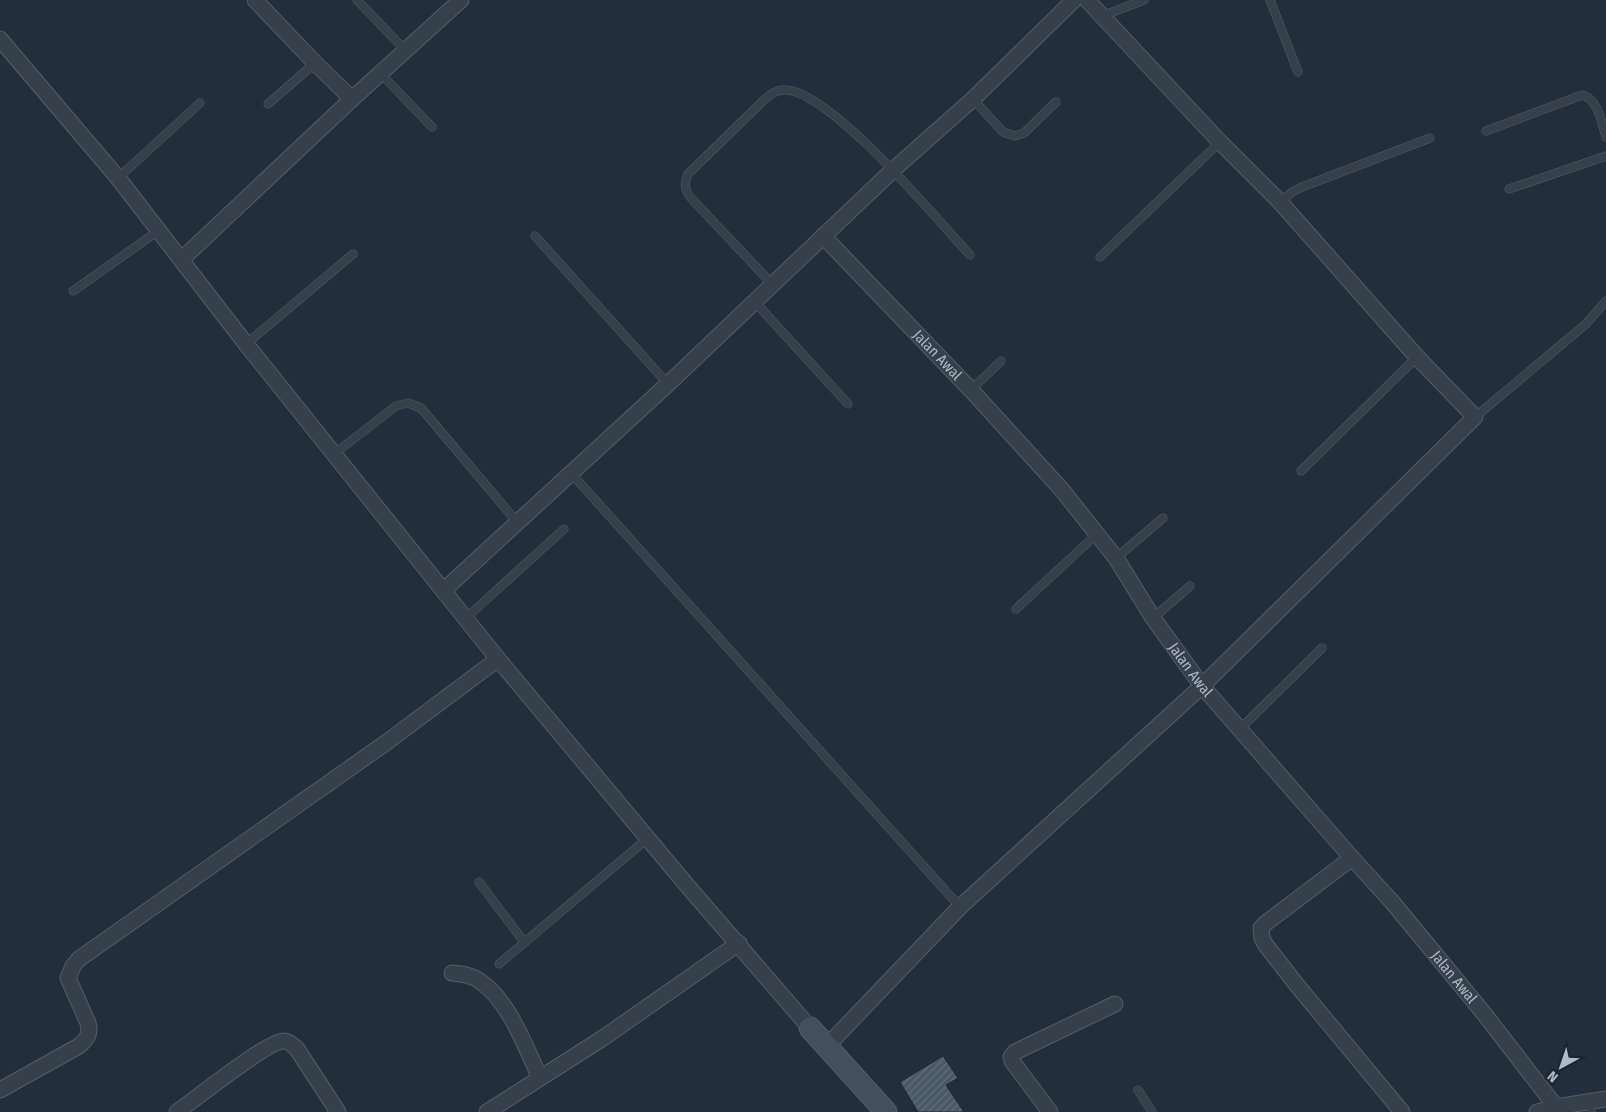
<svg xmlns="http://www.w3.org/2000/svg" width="1606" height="1112" viewBox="0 0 1606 1112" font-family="'Fira Sans Condensed',sans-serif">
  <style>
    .building { fill: url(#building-hatch); stroke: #1d2732 }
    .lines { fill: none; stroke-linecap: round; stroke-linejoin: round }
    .lane-casing { stroke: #545e69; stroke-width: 9 }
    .street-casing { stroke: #545e69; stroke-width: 17 }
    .secondary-casing { stroke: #545e69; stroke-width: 23 }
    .lane { stroke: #36404b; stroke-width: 8 }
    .street { stroke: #36404b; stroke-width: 15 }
    .secondary { stroke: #444f5e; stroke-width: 21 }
    .labels { text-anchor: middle; stroke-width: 4.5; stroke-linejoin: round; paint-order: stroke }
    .street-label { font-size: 15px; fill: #b1bbc7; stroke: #1b2530 }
  </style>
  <defs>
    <pattern id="building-hatch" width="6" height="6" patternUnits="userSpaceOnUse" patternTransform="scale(1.25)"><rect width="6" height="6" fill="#4a5867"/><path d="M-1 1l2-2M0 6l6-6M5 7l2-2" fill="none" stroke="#626e7b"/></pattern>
  </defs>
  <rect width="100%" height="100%" fill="#222e3b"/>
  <!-- building -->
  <path class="building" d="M943 1056 958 1078 946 1085 964 1112H918L900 1082Z"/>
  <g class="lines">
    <defs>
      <path id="lane" d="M357 0 406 51
        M1270 0 1298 72
        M1102 16 1144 0
        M381 74 432 127
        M973 99 1003 132 1015 136 1024 133 1056 102
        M268 104 315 63
        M1486 131 1582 95C1598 98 1602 124 1606 137
        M118 178 200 103
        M1509 189 1606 156
        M1280 202 1292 192 1302 187 1430 138
        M535 236 668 384
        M1100 257 1220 142
        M772 284 691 198C684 189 684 184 688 174L763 101C770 95 774 91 783 90 828 87 938 221 970 255
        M73 291 158 231
        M754 301 848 404
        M246 344 353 254
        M971 390 1001 361
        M1475 417 1586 324 1606 301
        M334 454 396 406 408 403 421 408 517 522
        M1301 471 1417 357
        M571 473 960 907
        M1116 558 1163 518
        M1016 609 1097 534
        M466 618 564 529
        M1153 618 1190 586
        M1240 729 1322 648
        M479 882 525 943
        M499 964 648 838
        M1138 1090 1152 1112
        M1589 1102 1591 1112"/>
      <g id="street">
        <path d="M255 0 315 63 352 99"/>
        <path d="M0 39 118 178 246 344 498 659 685 883 810 1028"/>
        <path id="s1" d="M823 236 971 390 1062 490 1116 558 1153 618 1202 686 1352 858 1393 903 1486 1016 1556 1107"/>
        <path d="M181 260 352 99 461 0"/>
        <path d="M444 590 668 384 893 170 973 99 1074 0"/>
        <path d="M1352 858 1266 923 1261 928 1262 938 1265 944 1296 984 1402 1112"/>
        <path d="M452 973C463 974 472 975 481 982 509 1001 526 1048 540 1078"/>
        <path d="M827 1046 960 907 1202 686 1475 417 1417 357 1280 202 1220 142 1087 0"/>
        <path d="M0 1090 79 1046C87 1039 91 1034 88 1023L68 978 73 966 79 959 387 742 498 659"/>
        <path d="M177 1112C194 1100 269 1040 284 1041 289 1041 294 1046 297 1049L338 1112"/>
        <path d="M487 1112 603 1038 739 943"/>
        <path d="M1050 1112 1012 1061 1011 1057 1015 1052 1115 1004"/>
        <path d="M1537 1112 1556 1107 1606 1099"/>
      </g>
      <path id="secondary" d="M810 1028 886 1112"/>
    </defs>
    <!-- lane casing -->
    <use href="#lane" class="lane-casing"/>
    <!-- street casing -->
    <use href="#street" class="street-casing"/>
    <!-- secondary casing -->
    <use href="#secondary" class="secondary-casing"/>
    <!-- lane -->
    <use href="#lane" class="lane"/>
    <!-- street -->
    <use href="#street" class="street"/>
    <!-- secondary -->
    <use href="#secondary" class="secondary"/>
  </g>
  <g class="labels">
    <!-- street labels -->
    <g class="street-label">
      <text dy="5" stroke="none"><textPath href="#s1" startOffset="165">Jalan Awal</textPath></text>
      <text dy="5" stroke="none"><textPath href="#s1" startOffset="570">Jalan Awal</textPath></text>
      <text dy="5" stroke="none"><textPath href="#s1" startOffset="975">Jalan Awal</textPath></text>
    </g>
  </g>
  <!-- north arrow -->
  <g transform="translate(1561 1067) rotate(220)" stroke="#1b2530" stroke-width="4" paint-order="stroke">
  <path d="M0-4L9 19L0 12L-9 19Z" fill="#b1bbc7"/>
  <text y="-8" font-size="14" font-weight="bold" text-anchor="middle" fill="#b1bbc7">N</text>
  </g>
</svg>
